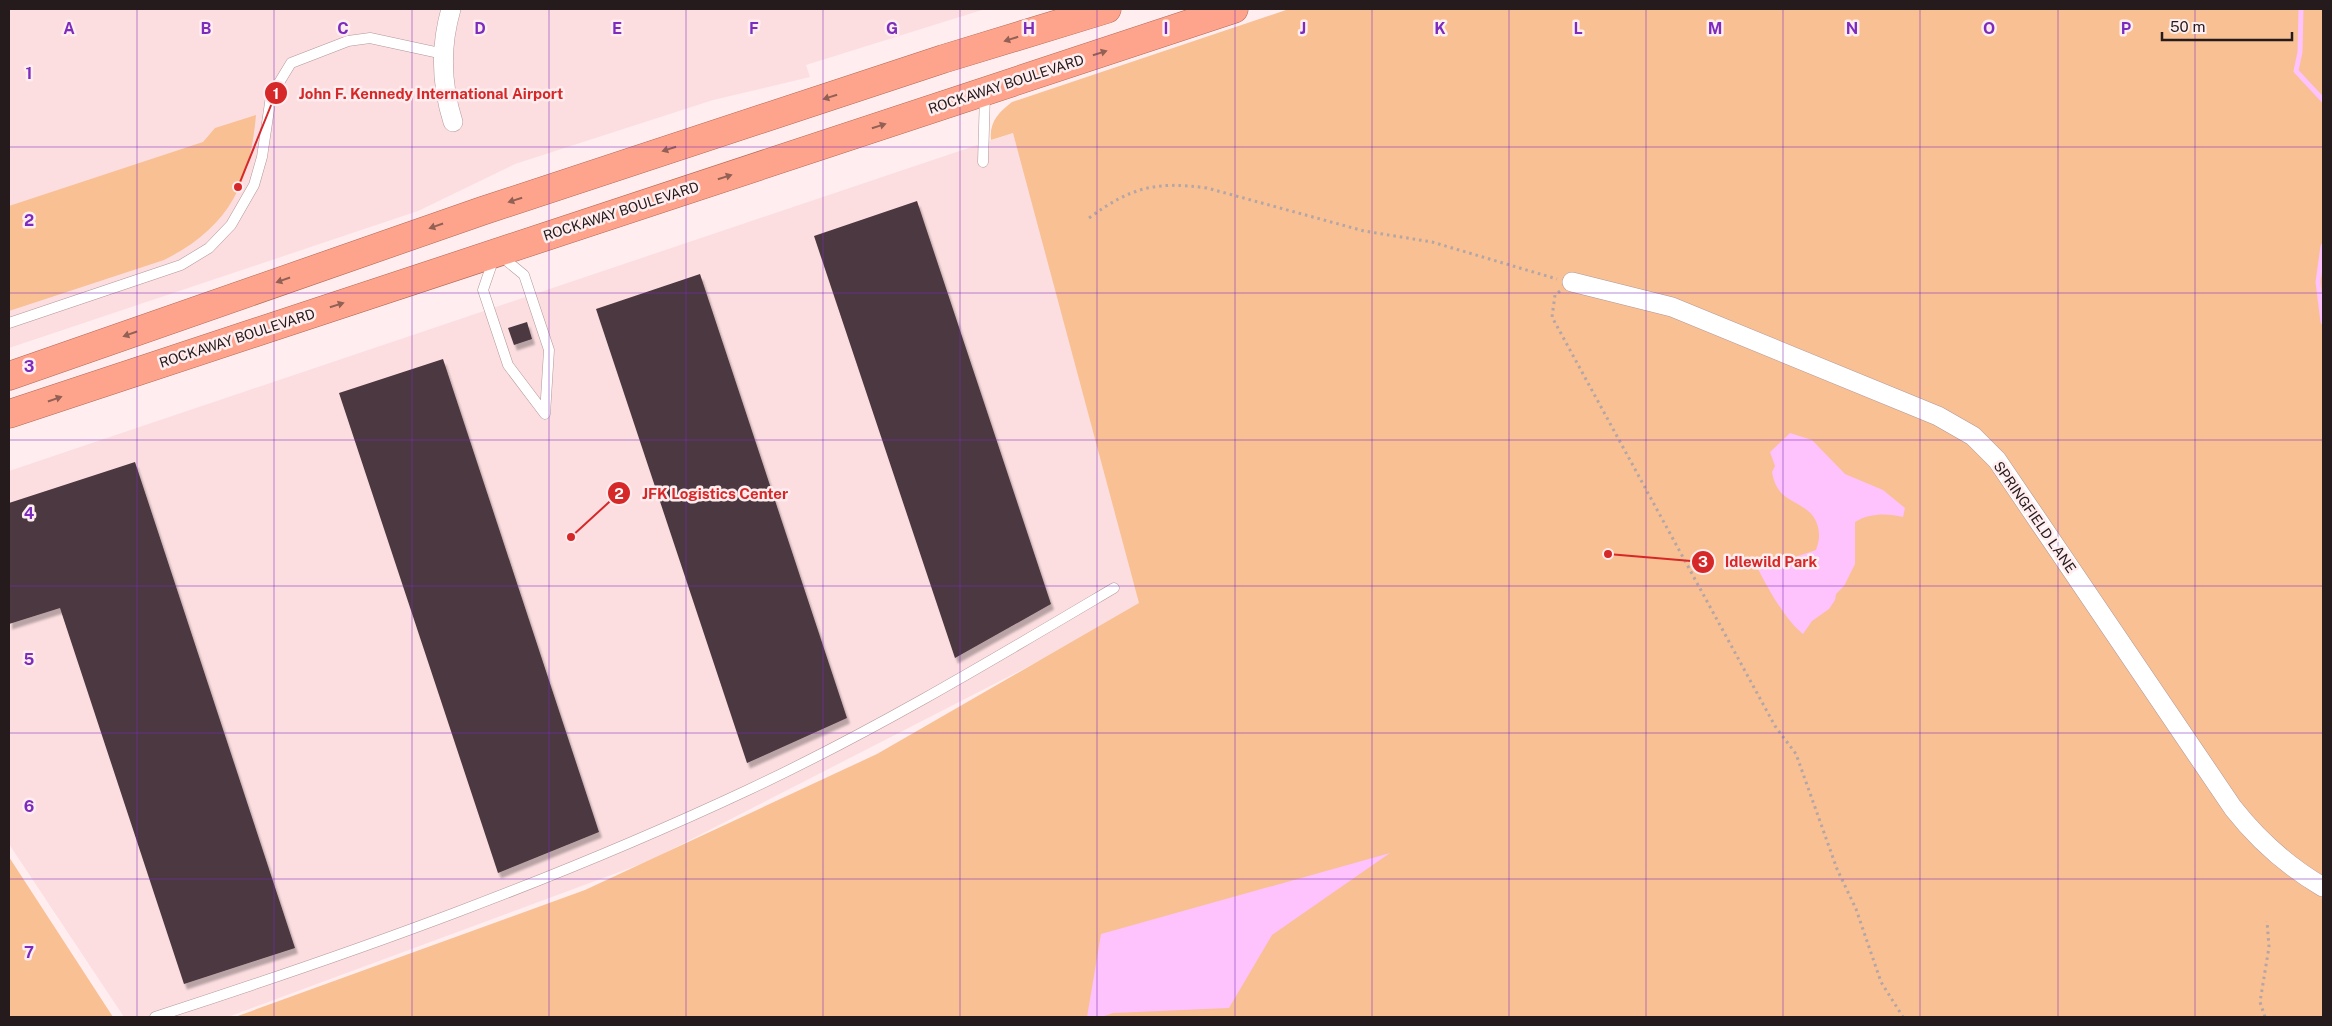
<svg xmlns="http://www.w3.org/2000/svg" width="2332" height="1026" viewBox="0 0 2332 1026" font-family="'Public Sans',sans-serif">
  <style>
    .built { fill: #fcdee0 }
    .green { fill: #f8c093 }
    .water { fill: #fec2fd }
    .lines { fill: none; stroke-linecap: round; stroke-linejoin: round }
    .stream { stroke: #fec2fd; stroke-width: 5 }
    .building { fill: #4b3740; filter: url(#shadow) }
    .service-casing { stroke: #b29799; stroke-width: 11 }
    .minor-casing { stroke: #b29799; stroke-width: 20 }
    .trunk-casing { stroke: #b16652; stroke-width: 29 }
    .path { stroke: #b4a5a7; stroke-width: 3; stroke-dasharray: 2.5 4; stroke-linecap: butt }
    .service { stroke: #fff; stroke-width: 10 }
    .minor { stroke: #fff; stroke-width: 19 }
    .trunk { stroke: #fea48c; stroke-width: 28 }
    .oneway { fill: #926054 }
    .grid { fill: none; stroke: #7b2cbf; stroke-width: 1; stroke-opacity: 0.55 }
    .labels { text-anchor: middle; stroke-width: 5; stroke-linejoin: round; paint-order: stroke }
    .street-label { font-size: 14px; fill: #251b1c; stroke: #ffedef }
    .grid-label { font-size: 16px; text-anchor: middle; font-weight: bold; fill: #7b2cbf; stroke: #ffedef; stroke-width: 5; stroke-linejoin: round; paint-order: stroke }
    .leader { fill: none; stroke: #d62828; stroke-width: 2 }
    .callout-dot { fill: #d62828; stroke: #ffedef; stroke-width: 2 }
    .mark-label { font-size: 15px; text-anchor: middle; font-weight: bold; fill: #fff }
    .callout-label { font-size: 15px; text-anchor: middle; font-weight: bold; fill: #d62828; stroke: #ffedef; stroke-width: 5; stroke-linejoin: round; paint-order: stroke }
  </style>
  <defs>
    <filter id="shadow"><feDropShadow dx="3" dy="5.5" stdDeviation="1" flood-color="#0004"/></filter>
  </defs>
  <rect width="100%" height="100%" fill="#ffedef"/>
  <!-- built -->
  <path class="built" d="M9 9H985L806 65 810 77 713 100 515 164 418 211 9 348Z
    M1013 133 1152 603 649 861 228 1017H124L9 844V471Z"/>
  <!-- green -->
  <path class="green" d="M1289 9H2323V1017H235L585 890 877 754 1139 603 1013 133 991 140C989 122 999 112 1012 102Z
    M256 115C250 185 228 228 164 260L9 311V206L203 142 215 128Z
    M9 857 113 1017H9Z"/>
  <!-- water -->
  <path class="water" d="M1790 433 1812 440 1845 474 1883 490 1905 508 1903 517C1888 513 1869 513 1855 522V564L1844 586 1836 594 1835 600 1829 609 1812 621 1803 634C1786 621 1767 587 1757 567L1767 559 1795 557 1816 550C1819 541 1820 537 1818 527 1812 503 1787 505 1777 487 1774 482 1773 477 1772 472L1775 466 1770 452Z
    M1390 853 1272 935 1229 1008 1113 1013 1101 1017H1087L1101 934Z"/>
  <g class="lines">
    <!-- stream -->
    <path class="stream" d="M2301 9 2300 52 2296 71 2323 100
      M2323 246 2318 282 2323 322"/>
  </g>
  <!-- building -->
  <path class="building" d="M917 201 1051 604 955 658 814 236Z
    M700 274 847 718 747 763 596 309Z
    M527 322 532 339 514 345 508 328Z
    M443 359 599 832 498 873 339 393Z
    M135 462 295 948 184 984 60 608 9 624V503Z"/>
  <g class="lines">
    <defs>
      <path id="service" d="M983 162 985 93
        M496 252 524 275 549 350 545 414 508 365 483 290Z
        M9 323 181 265 209 248 231 225 254 185 262 157 271 96 291 63 348 41 370 38 444 54
        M155 1017C356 952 556 880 748 790 874 731 994 659 1114 588"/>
      <path id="minor" d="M451 9C440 47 441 84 453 122
        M1572 282 1672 307 1938 416 1973 436 1997 460 2233 808C2259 841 2287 866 2323 887"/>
      <path id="trunk" d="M9 376 482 211 943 59 1107 9
        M9 414 1234 9"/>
    </defs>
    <!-- service casing -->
    <use href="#service" class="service-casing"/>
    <!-- minor casing -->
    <use href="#minor" class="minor-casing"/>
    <!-- trunk casing -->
    <use href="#trunk" class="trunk-casing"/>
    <!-- path -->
    <path class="path" d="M1089 218C1131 187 1156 181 1207 188L1364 231 1432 242 1557 279
      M1560 291 1555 295 1552 317 1775 726 1796 754 1837 869 1856 909 1881 982 1903 1017
      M2265 1017 2260 1002 2269 947 2267 921"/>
    <!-- service -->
    <use href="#service" class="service"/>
    <!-- minor -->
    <use href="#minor" class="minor"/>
    <!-- trunk -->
    <use href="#trunk" class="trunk"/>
  </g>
  <!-- one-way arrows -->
  <defs><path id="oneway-solid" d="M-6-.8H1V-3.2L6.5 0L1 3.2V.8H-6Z" transform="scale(1.25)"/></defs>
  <g class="oneway">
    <use href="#oneway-solid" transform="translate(1011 39) rotate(163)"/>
    <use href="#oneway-solid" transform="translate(1100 53) rotate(-18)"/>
    <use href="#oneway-solid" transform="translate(830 97) rotate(162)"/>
    <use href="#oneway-solid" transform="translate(879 126) rotate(-18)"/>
    <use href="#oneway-solid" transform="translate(669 149) rotate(162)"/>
    <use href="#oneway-solid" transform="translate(725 177) rotate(-18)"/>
    <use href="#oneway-solid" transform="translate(515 200) rotate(162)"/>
    <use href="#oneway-solid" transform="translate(436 226) rotate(161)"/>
    <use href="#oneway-solid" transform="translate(283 280) rotate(161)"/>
    <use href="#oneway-solid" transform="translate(337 305) rotate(-18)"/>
    <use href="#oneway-solid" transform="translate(130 334) rotate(161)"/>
    <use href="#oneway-solid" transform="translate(55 399) rotate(-19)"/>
  </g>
  <!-- grid -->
  <path class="grid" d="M137 9V1017M274 9V1017M412 9V1017M549 9V1017M686 9V1017M823 9V1017M960 9V1017M1097 9V1017M1235 9V1017M1372 9V1017M1509 9V1017M1646 9V1017M1783 9V1017M1920 9V1017M2058 9V1017M2195 9V1017M9 147H2323M9 293H2323M9 440H2323M9 586H2323M9 733H2323M9 879H2323"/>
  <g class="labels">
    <!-- street labels -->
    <g class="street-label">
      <text transform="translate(1006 84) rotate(-18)" y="5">ROCKAWAY BOULEVARD</text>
      <text transform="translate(621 211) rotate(-18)" y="5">ROCKAWAY BOULEVARD</text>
      <text transform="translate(237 338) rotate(-18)" y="5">ROCKAWAY BOULEVARD</text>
      <text transform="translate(2035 517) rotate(55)" y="5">SPRINGFIELD LANE</text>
    </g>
  </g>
  <g class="grid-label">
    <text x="69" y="34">A</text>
    <text x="206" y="34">B</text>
    <text x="343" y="34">C</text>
    <text x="480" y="34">D</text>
    <text x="617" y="34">E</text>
    <text x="754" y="34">F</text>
    <text x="892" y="34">G</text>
    <text x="1029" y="34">H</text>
    <text x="1166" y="34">I</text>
    <text x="1303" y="34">J</text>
    <text x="1440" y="34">K</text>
    <text x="1578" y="34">L</text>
    <text x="1715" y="34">M</text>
    <text x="1852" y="34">N</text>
    <text x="1989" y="34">O</text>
    <text x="2126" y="34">P</text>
    <text x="29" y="79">1</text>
    <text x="29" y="226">2</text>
    <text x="29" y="372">3</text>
    <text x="29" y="519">4</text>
    <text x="29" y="665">5</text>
    <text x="29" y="812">6</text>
    <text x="29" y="958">7</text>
  </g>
  <!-- callouts -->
  <path class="leader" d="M238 187L276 93M571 537L619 493M1608 554L1703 562"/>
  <g class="callout-dot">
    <circle cx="238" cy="187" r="5"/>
    <circle cx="571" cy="537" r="5"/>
    <circle cx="1608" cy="554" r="5"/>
    <circle cx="276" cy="93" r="12"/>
    <circle cx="619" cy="493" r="12"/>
    <circle cx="1703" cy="562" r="12"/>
  </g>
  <g class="mark-label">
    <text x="276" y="99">1</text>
    <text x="619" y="499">2</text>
    <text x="1703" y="567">3</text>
  </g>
  <g class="callout-label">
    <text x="431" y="99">John F. Kennedy International Airport</text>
    <text x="715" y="499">JFK Logistics Center</text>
    <text x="1771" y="567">Idlewild Park</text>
  </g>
  <!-- border -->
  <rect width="2332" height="1026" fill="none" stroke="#251b1c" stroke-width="20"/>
  <!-- scale -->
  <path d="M2162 32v8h130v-8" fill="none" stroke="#251b1c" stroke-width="2.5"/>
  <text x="2170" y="32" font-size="15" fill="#251b1c" stroke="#ffedef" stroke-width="4" paint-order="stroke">50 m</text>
</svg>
